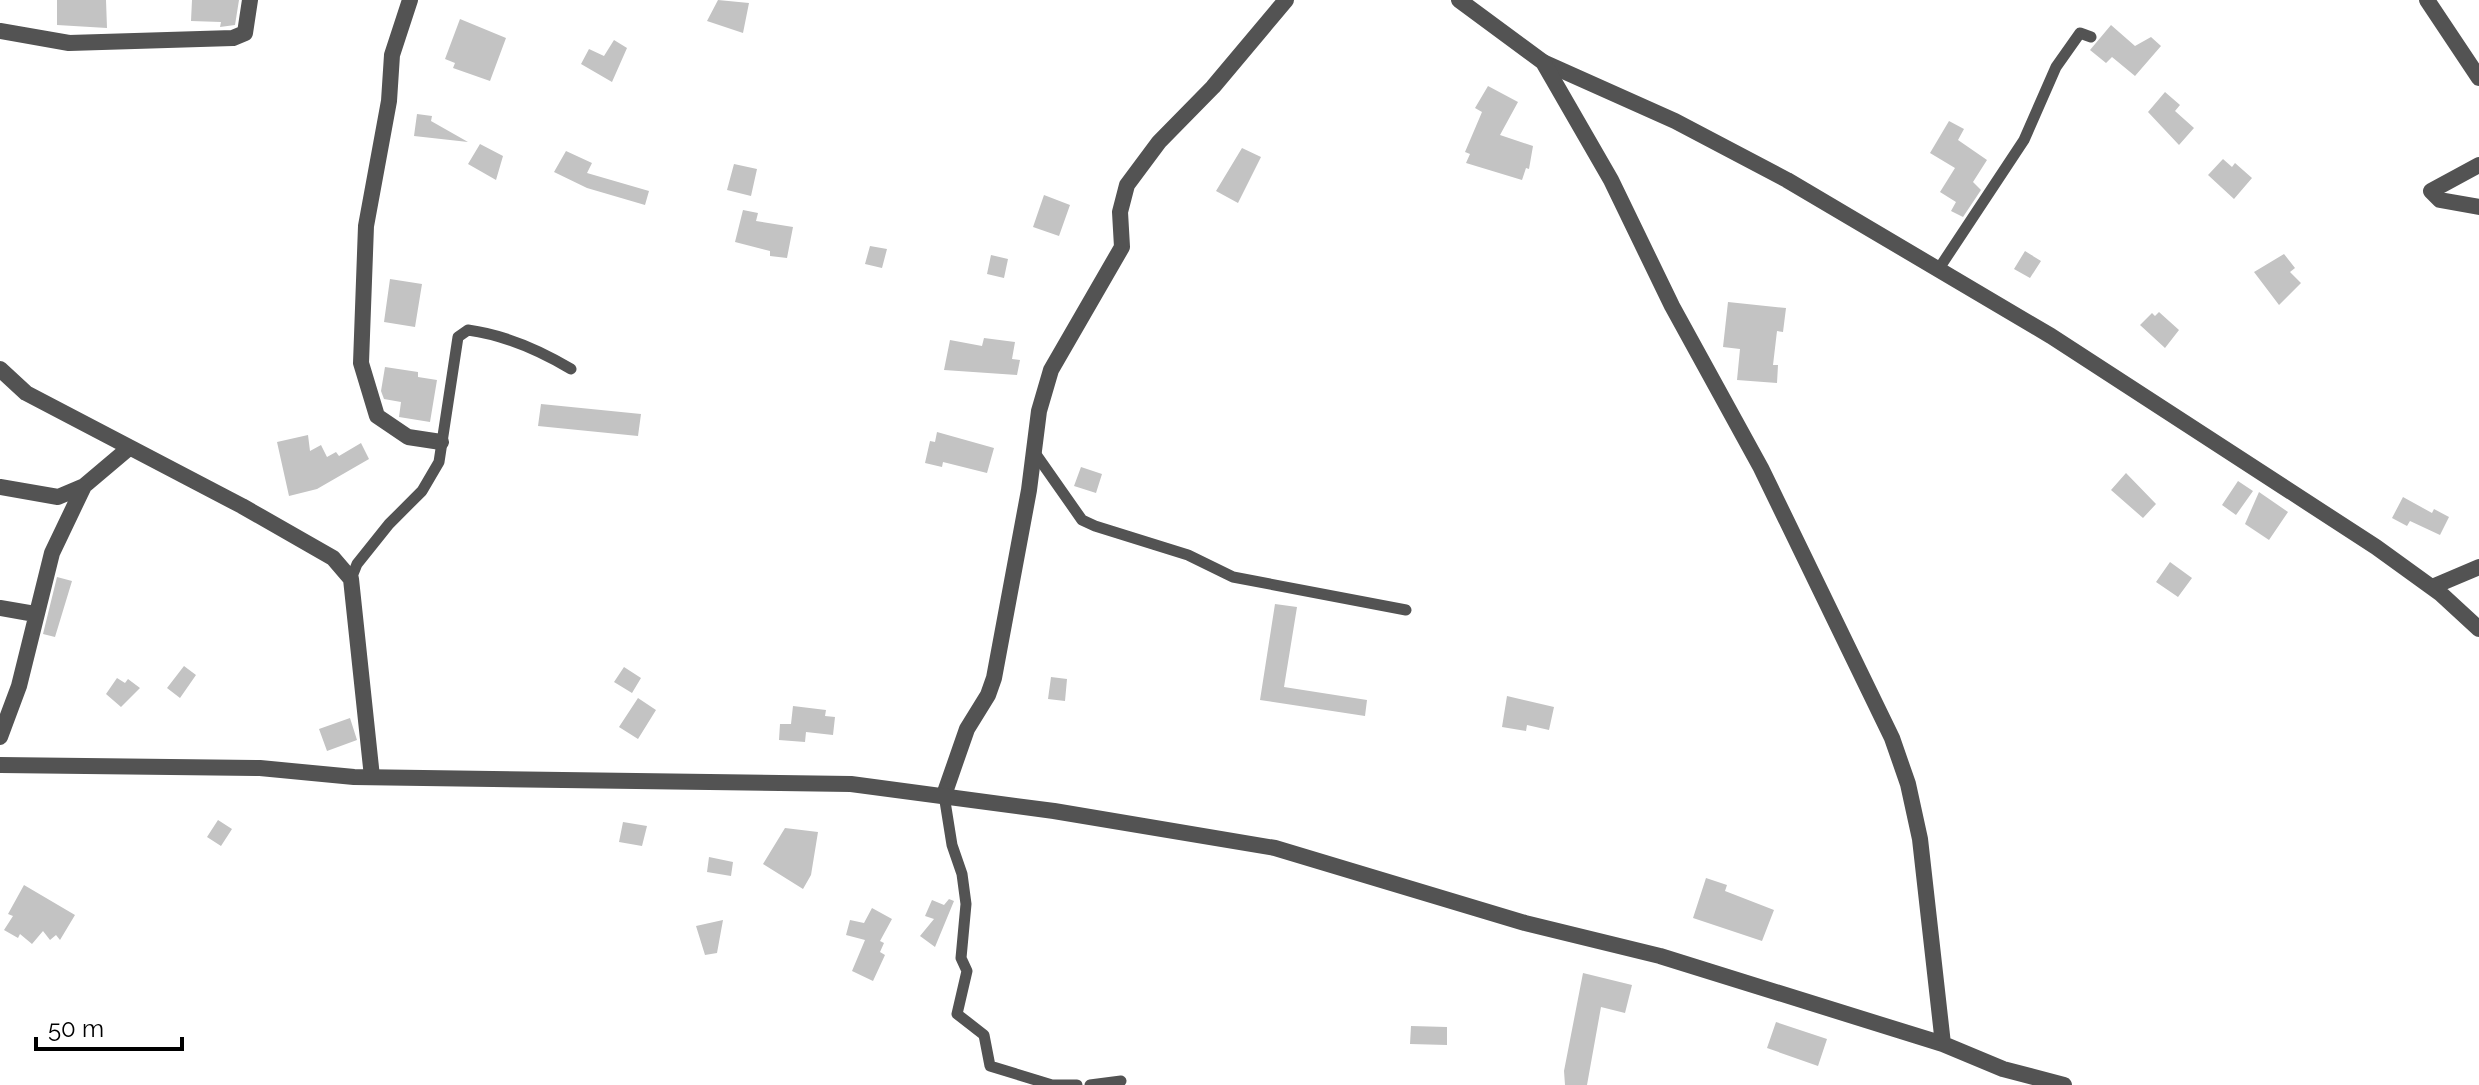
<svg xmlns="http://www.w3.org/2000/svg" width="2479" height="1085" viewBox="0 0 2479 1085" font-family="Raleway,sans-serif">
  <style>
    .building { fill: #c3c3c3 }
    .lines { fill: none; stroke-linecap: round; stroke-linejoin: round }
    .service { stroke: #535353; stroke-width: 11 }
    .minor { stroke: #535353; stroke-width: 16 }
    .tertiary { stroke: #535353; stroke-width: 16 }
  </style>
  <rect width="100%" height="100%" fill="#fff"/>
  <!-- building -->
  <path class="building" d="M57 0H106L107 28 57 25Z
    M192 0H239L235 25 220 27 221 22 191 21Z
    M718 0 749 3 743 33 707 21Z
    M460 19 506 38 490 81 453 68 455 63 445 59Z
    M2111 25 2135 46 2151 37 2161 46 2135 76 2112 57 2106 63 2090 50Z
    M614 40 627 48 612 82 581 64 589 49 604 56Z
    M1488 86 1518 102 1500 135 1533 146 1529 169 1526 168 1522 180 1466 163 1470 154 1465 152 1482 112 1475 108Z
    M2165 92 2180 105 2175 111 2194 128 2179 145 2148 112Z
    M417 114 432 116 431 121 468 142 414 136Z
    M1949 121 1964 129 1958 140 1987 160 1973 182 1981 190 1963 217 1951 211 1956 202 1940 192 1955 168 1930 153Z
    M480 144 503 156 496 180 468 164Z
    M1242 148 1261 157 1238 203 1216 191Z
    M566 151 592 163 587 173 649 191 645 205 587 188 554 172Z
    M2223 159 2232 167 2235 163 2252 178 2234 199 2208 175Z
    M734 164 757 169 751 196 727 190Z
    M1044 195 1070 205 1059 236 1033 227Z
    M743 210 758 213 756 221 793 227 787 258 770 256V251L735 242Z
    M870 246 887 249 882 268 865 264Z
    M2025 251 2041 261 2030 278 2014 269Z
    M2284 254 2295 268 2290 272 2301 283 2279 305 2254 272Z
    M991 255 1008 259 1004 278 987 274Z
    M390 279 422 284 415 327 384 322Z
    M1728 302 1786 308 1783 332 1777 331 1773 365H1778L1777 383 1737 380 1740 349 1723 347Z
    M2159 312 2179 330 2165 348 2140 325 2152 313 2155 316Z
    M984 338 1015 342 1012 359 1020 360 1017 375 944 370 950 340 982 346Z
    M385 367 418 372V377L437 380 430 422 399 417 401 402 384 399 381 391Z
    M541 404 641 414 638 436 538 426Z
    M937 432 994 448 987 473 943 462 942 467 925 463 930 441 935 442Z
    M308 435 310 451 321 445 327 457 336 452 339 456 361 443 369 459 317 489 289 496 277 442Z
    M1081 467 1102 474 1096 493 1074 486Z
    M2126 473 2156 504 2143 518 2111 490Z
    M2238 481 2253 491 2236 515 2222 505Z
    M2259 492 2288 512 2269 540 2245 524Z
    M2403 497 2432 513 2434 509 2449 517 2440 535 2410 521 2407 526 2392 518Z
    M2170 562 2192 578 2178 597 2156 582Z
    M57 577 72 581 55 637 43 634Z
    M1275 604 1297 607 1284 687 1367 700 1365 716 1260 700Z
    M184 666 196 675 180 698 167 688Z
    M624 667 641 678 632 693 614 682Z
    M1051 677 1067 679 1065 701 1048 699Z
    M117 678 125 683 128 679 140 688 121 707 106 694Z
    M1507 696 1554 707 1549 730 1527 725 1526 731 1502 727Z
    M638 698 656 710 638 739 619 727Z
    M793 706 826 710 825 716 835 717 833 735 806 732 805 742 779 740 780 724H791Z
    M350 718 357 740 327 751 319 729Z
    M218 820 232 829 221 846 207 837Z
    M623 822 647 826 642 846 619 842Z
    M785 828 818 832 811 875 803 889 763 864Z
    M709 857 733 862 731 876 707 872Z
    M1706 878 1727 885 1725 891 1774 910 1762 941 1693 918Z
    M24 885 75 915 60 940 56 935 50 940 43 931 32 944 20 934 18 938 4 930 13 916 8 914Z
    M949 899 954 901 935 947 920 936 934 919 925 916 932 900 944 905Z
    M872 908 892 919 880 941 884 943 880 952 885 955 873 981 852 971 865 940 846 935 850 920 864 923Z
    M723 920 717 953 705 955 696 926Z
    M1583 973 1632 985 1625 1013 1601 1007 1587 1085H1565L1564 1071Z
    M1776 1022 1827 1039 1818 1066 1767 1048Z
    M1411 1026 1447 1027V1045L1410 1044Z"/>
  <g class="lines">
    <!-- service -->
    <path class="service" d="M1938 270 2024 140 2056 67 2080 33 2091 37
      M1035 453 1082 520 1095 526 1188 555 1233 577 1406 610
      M351 579 357 564 389 524 422 491 439 462 458 337 468 330C505 335 539 350 571 369
      M944 795 952 845 962 874 966 904 961 958 967 971 957 1014 984 1035 990 1066 1052 1085H1077
      M1090 1085 1121 1081"/>
    <!-- minor -->
    <path class="minor" d="M410 0 392 55 389 101 366 226 361 363 377 416 408 437 441 442
      M2427 0 2479 78
      M0 31 69 43 233 38 245 33 250 0
      M1543 62 1675 121 1787 180 2051 336 2376 547 2441 594 2479 629
      M2479 165 2431 191 2440 200 2479 207
      M0 369 26 393 242 506 333 558 351 579 372 777
      M0 487 58 497 84 486
      M2432 587 2479 567
      M0 608 35 614
      M0 737 19 686 52 553 84 486 129 448
      M944 795 967 729 988 695 994 678 1029 490 1039 411 1051 370 1122 247 1120 212 1127 185 1159 142 1213 87 1286 0"/>
    <!-- tertiary -->
    <path class="tertiary" d="M1459 0 1543 62 1611 180 1672 306 1761 468 1892 738 1908 784 1920 839 1943 1044
      M0 765 260 768 354 777 851 784 1054 811 1275 848 1525 923 1660 956 1943 1044 2003 1069 2064 1085"/>
  </g>
  <!-- scale -->
  <path d="M36 1037v12h146v-12" fill="none" stroke="#000000" stroke-width="4"/>
  <text x="48" y="1037" font-size="24" fill="#000000" stroke="#ffffff" stroke-width="6" paint-order="stroke">50 m</text>
</svg>
